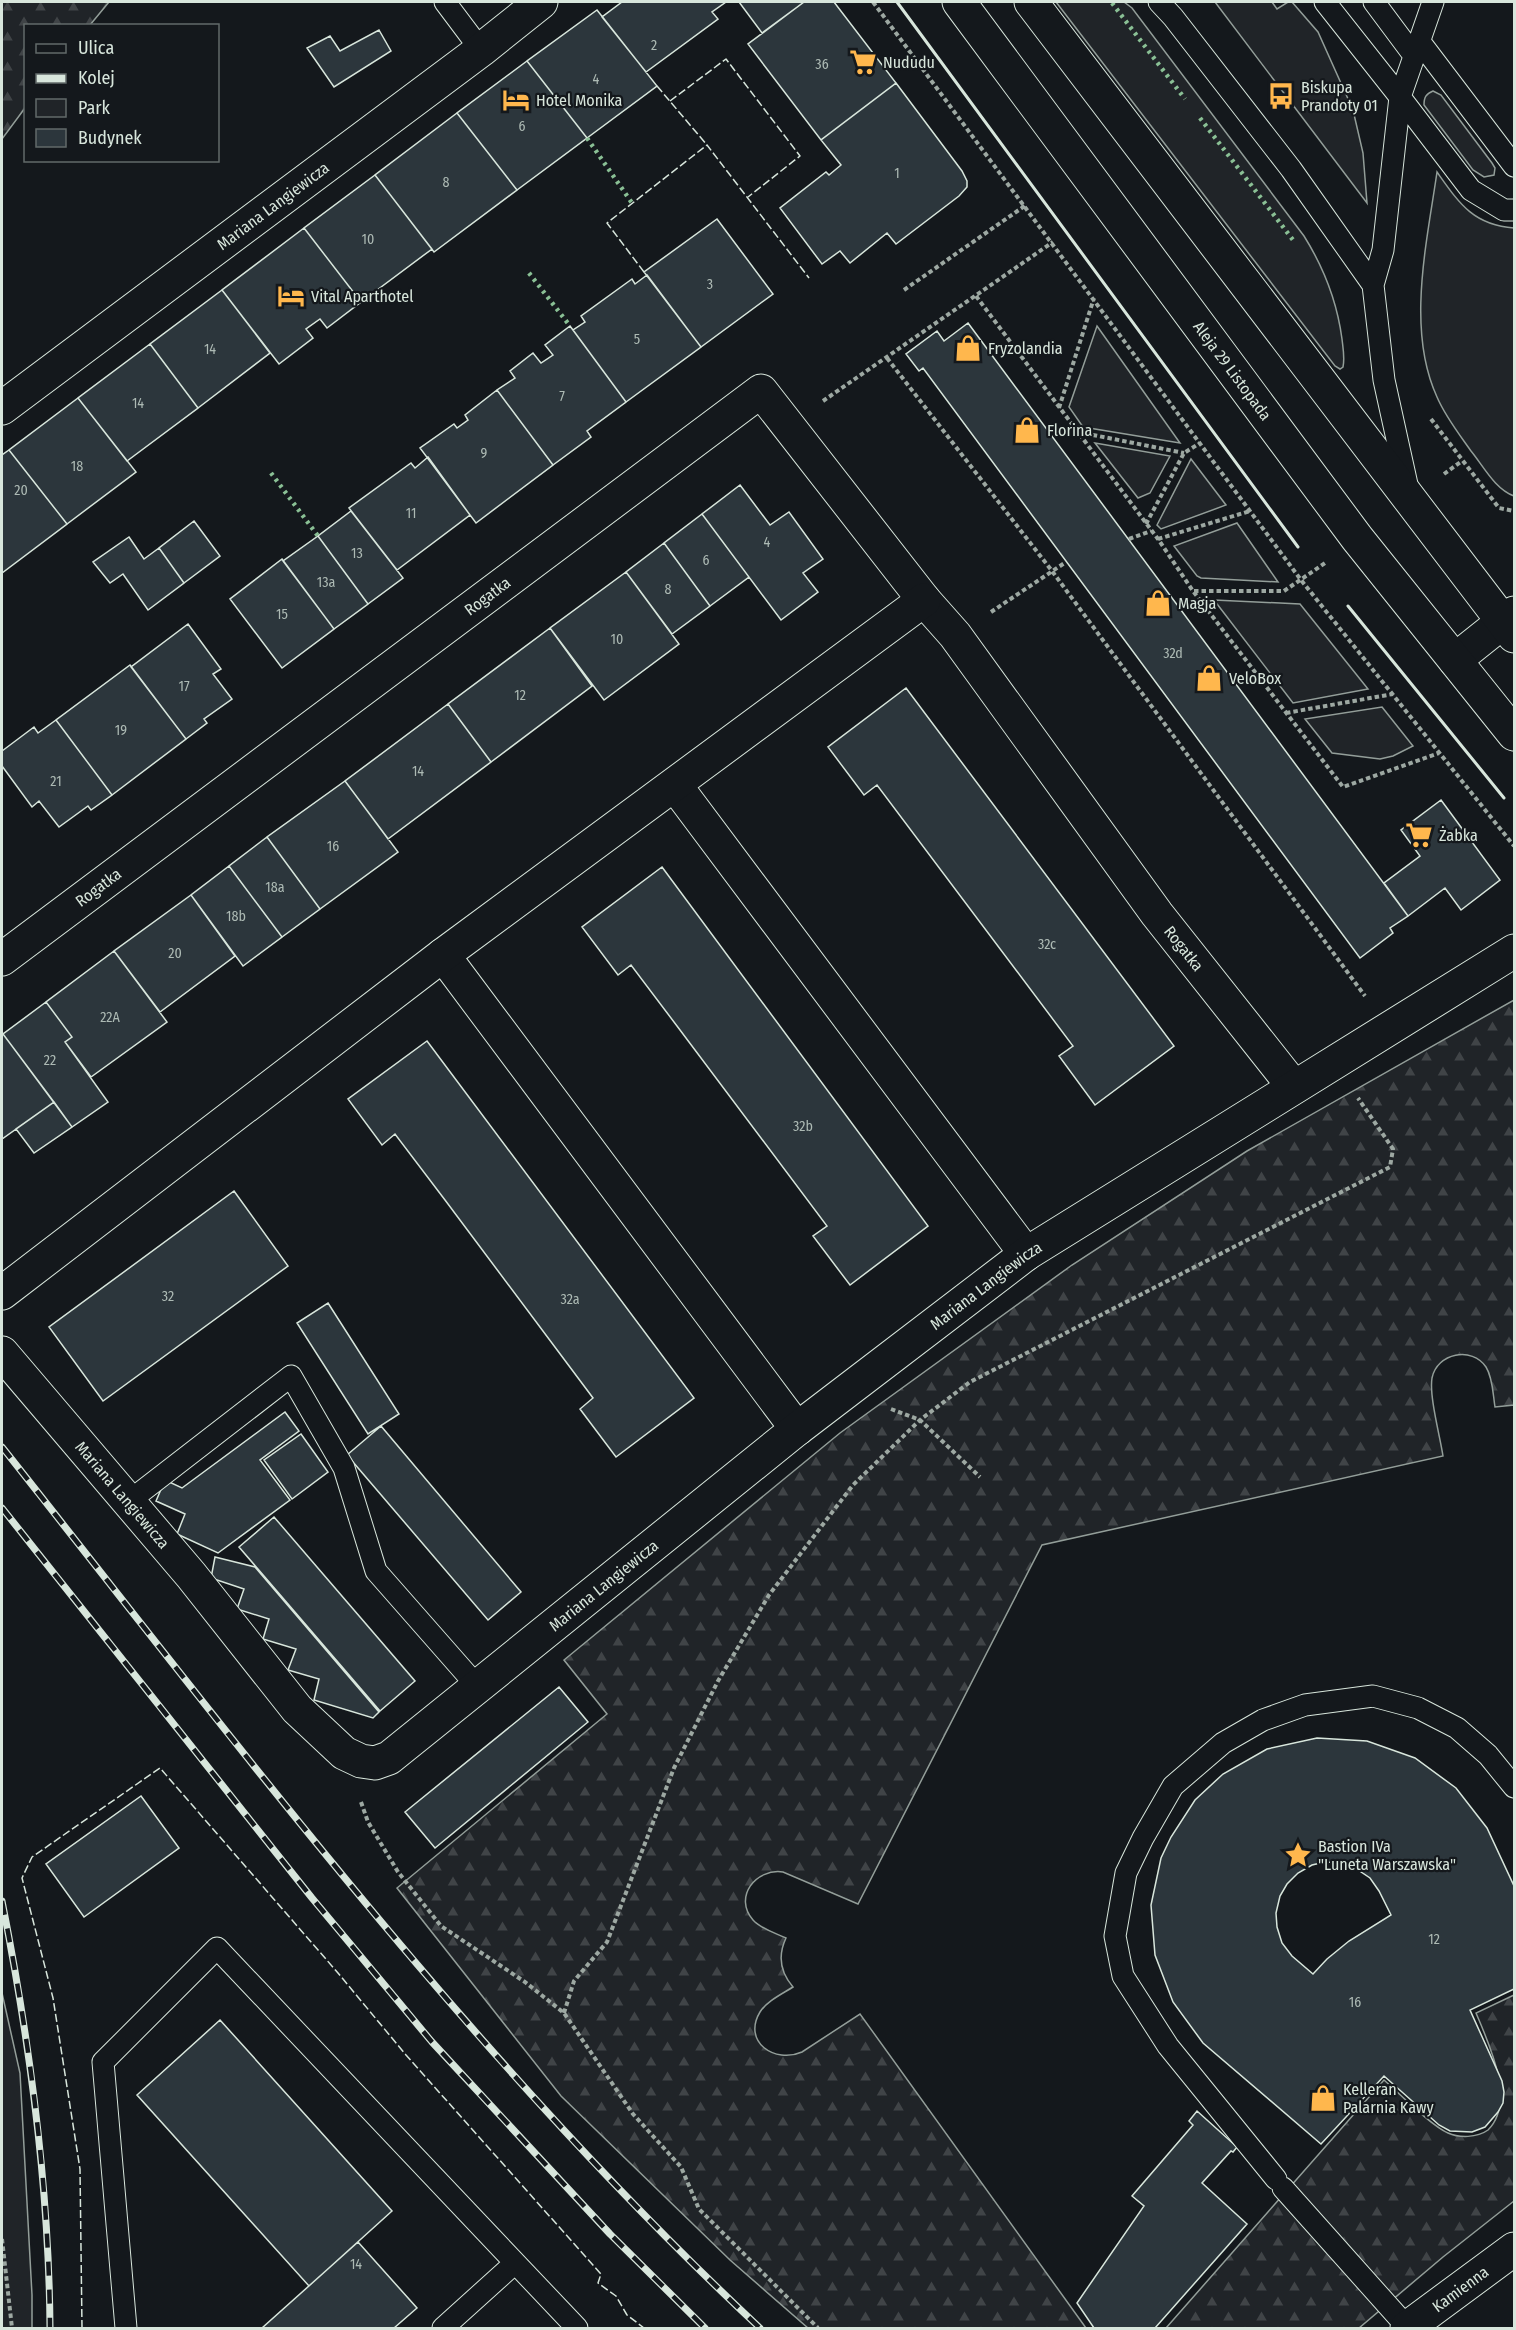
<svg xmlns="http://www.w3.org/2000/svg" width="1516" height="2330" viewBox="0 0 1516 2330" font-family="'Fira Sans Condensed',sans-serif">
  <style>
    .green { fill: #202428; stroke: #939e99; stroke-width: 1.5 }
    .forest { fill: url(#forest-firs); stroke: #939e99; stroke-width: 1.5 }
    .building { fill: #2c363c; stroke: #d8e6dc; stroke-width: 1.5; fill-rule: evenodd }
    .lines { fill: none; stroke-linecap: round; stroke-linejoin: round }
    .lane-casing { stroke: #d8e6dc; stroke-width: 23 }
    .street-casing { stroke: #d8e6dc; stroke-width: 35 }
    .secondary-casing { stroke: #d8e6dc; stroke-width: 35 }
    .primary-casing { stroke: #d8e6dc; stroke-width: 35 }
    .path { stroke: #9da8a2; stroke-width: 4; stroke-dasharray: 4.5 3; stroke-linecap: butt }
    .lane { stroke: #14181c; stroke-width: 21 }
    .street { stroke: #14181c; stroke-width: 33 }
    .secondary { stroke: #14181c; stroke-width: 33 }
    .primary { stroke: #14181c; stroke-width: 33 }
    .rail-casing { stroke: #d8e6dc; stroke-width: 7 }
    .rail { stroke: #14181c; stroke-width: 4.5; stroke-dasharray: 14; stroke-linecap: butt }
    .hedge { stroke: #8ac095; stroke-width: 4.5; stroke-dasharray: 3 4.5; stroke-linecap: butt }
    .fence { stroke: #d8e6dc; stroke-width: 1.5; stroke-dasharray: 8 3; stroke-linecap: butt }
    .wall { stroke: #d8e6dc; stroke-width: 3 }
    .labels { text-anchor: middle; stroke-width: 4.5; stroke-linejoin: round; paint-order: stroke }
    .number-label { font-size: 14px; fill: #adbab4 }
    .poi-label { font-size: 16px; fill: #d8e6dc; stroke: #14181c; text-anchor: start }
    .street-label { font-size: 16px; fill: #d8e6dc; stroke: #14181c }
  </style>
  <defs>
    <pattern id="forest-firs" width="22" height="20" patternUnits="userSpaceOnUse" patternTransform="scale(1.5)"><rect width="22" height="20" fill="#202428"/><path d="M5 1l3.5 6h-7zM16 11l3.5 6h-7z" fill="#404447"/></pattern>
  </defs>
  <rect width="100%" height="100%" fill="#14181c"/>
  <!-- green -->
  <path class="green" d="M1056 2H1124L1132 8 1304 236C1324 268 1337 301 1342 339 1343 348 1345 358 1343 367L1340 369 1335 366Z
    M1215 2H1272L1277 9 1288 2H1292L1318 32 1353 110 1363 153 1367 203Z
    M1433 91 1441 95 1492 163 1495 168 1494 175 1484 177 1473 170 1424 105C1424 97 1426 94 1433 91Z
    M1437 172C1459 203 1473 225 1514 228V496C1495 489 1484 467 1471 451 1459 434 1445 416 1437 397 1406 330 1427 242 1437 172Z
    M1097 326 1180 443 1083 427 1069 407Z
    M1095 443 1170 456 1150 493 1138 498Z
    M1191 459 1226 505 1161 529 1157 525Z
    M1237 523 1278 582 1201 578 1197 576 1174 546Z
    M1214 600 1300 604 1368 689 1293 703Z
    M1382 707 1413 746 1393 756 1380 759 1332 753 1305 719Z
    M2 1993 20 2073 32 2295V2328H2Z"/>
  <!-- forest -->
  <path class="forest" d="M2 2H109L90 25 26 26 25 108 2 139Z
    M1514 1000V1405L1495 1407C1493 1395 1493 1378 1486 1367 1472 1346 1437 1353 1432 1378 1429 1396 1440 1436 1443 1456L1042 1545 858 1904 783 1872C756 1868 733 1897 753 1920 761 1929 775 1933 786 1938 778 1955 780 1972 793 1987 782 1994 767 2001 760 2012 742 2042 775 2064 802 2052L860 2014 1086 2328H808L730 2260 561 2096 397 1888 607 1714 564 1660 840 1433 1072 1265 1247 1151Z
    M1514 1995V2201L1443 2257 1359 2328H1166L1384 2080C1399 2093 1431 2126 1448 2133 1459 2138 1477 2138 1488 2130 1516 2102 1490 2046 1476 2013Z"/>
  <!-- building -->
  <path class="building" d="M622 2H726L712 12 718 19 646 72 602 17Z
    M739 2H804L762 33Z
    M804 2H834L896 83 821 140 748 44Z
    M597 10 657 86 587 138 527 61Z
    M379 30 391 51 334 87 307 48 330 36 340 51Z
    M527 61 587 138 517 190 457 113Z
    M896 83 962 171 967 181V187L959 196 896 244 887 233 850 263 840 251 822 264 780 208 826 172 829 175 841 165 821 140Z
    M457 113 517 190 434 252 375 175Z
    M375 175 432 249 361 302 304 228Z
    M717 219 773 294 701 347 644 272Z
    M304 228 361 302 327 328 320 319 306 329 313 338 279 364 222 290Z
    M647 275 701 347 626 402 573 330 585 322 581 316 632 279 635 284Z
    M222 290 270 353 198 408 150 344Z
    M968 323 1408 916 1390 928 1393 933 1360 958 923 368 919 371 906 354 937 331 944 341Z
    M570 326 626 402 587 431 591 437 553 465 497 390 515 378 510 371 533 353 541 363 553 355 545 345Z
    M150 344 198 408 127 461 78 398Z
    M497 390 553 465 476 523 420 448 454 424 457 428 468 420 465 415Z
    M78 398 136 472 67 524 9 450Z
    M9 450 67 524 2 573V455Z
    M428 457 470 515 397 570 349 508 411 463 415 468Z
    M740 485 770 525 789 512 823 559 803 573 818 592 781 620 702 514Z
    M351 511 403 578 368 604 318 536Z
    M702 514 749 577 710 606 664 543Z
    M194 521 220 556 184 583 159 548Z
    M318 536 368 604 334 629 283 561Z
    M129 537 144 559 159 548 184 583 148 610 123 574 110 583 93 562Z
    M664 543 710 606 672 634 626 572Z
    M282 559 334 629 282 668 230 599Z
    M626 572 679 644 604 700 550 628Z
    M188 624 221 669 213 674 232 699 204 719 207 723 186 739 131 667Z
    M550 628 592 686 491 762 448 704Z
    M130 665 186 739 112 795 56 720Z
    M906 688 1174 1046 1095 1105 1059 1056 1073 1046 877 785 864 795 828 747Z
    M448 704 491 762 388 839 345 781Z
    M56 720 112 795 91 810 88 806 59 827 39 801 32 807 2 766V751L34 727 38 733Z
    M345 781 398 852 320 909 267 837Z
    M1441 800 1500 880 1461 910 1445 888 1408 916 1384 883 1420 856 1401 830Z
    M267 837 320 909 282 937 229 866Z
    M229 866 282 937 243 966 191 895Z
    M662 867 928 1226 850 1285 813 1236 827 1226 677 1026 631 965 618 975 582 927Z
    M191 895 235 956 160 1012 114 951Z
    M114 951 167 1022 91 1077 65 1042 72 1037 46 1002Z
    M46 1002 72 1037 65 1042 108 1102 72 1127 3 1034Z
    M3 1034 54 1102 2 1139V1035Z
    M427 1041 694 1398 616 1457 580 1409 593 1398 445 1200 395 1134 382 1145 348 1099Z
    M54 1102 72 1127 34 1153 16 1129Z
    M234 1191 288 1266 103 1401 49 1327Z
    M328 1303 399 1414 368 1434 297 1323Z
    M285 1412 299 1431 260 1460 290 1500 218 1553 177 1534 185 1514 156 1501 165 1480 182 1488Z
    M381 1426 521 1592 488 1620 347 1455Z
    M301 1434 328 1472 292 1499 264 1460Z
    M274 1517 415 1681 380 1711 239 1547Z
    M215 1557 255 1567 379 1712 373 1718 314 1700 319 1679 288 1670 296 1649 263 1639 269 1619 237 1609 244 1589 211 1578Z
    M559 1687 588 1722 435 1848 405 1812Z
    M1317 1738 1367 1741 1415 1758 1456 1788 1487 1828 1514 1886V1989L1470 2010 1502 2081 1504 2092 1503 2103 1498 2112 1485 2127 1472 2132 1450 2131 1439 2125 1384 2076 1321 2144 1203 2043 1173 2002 1155 1955 1151 1905 1161 1858 1171 1837 1195 1800 1223 1774 1267 1749ZM1325 1862 1343 1863 1355 1868 1370 1878 1379 1891 1391 1915 1349 1941 1327 1959 1313 1974 1292 1956 1282 1943 1277 1927 1276 1913 1280 1896 1287 1884 1298 1873 1312 1865Z
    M141 1796 179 1848 84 1917 46 1864Z
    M220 2020 392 2211 309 2286 137 2095Z
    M1197 2111 1237 2147 1233 2152 1231 2151 1202 2183 1247 2224 1155 2328H1094L1077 2303 1144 2206 1132 2196 1193 2125 1189 2121Z
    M358 2242 417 2308 394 2328H262Z"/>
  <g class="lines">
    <defs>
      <path id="lane" d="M445 2 481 50
        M1159 2 1173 17 1291 169 1373 285
        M1325 2 1400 97 1383 250 1373 285 1384 380 1408 489
        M1374 2 1415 57
        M1433 2 1400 97 1471 190 1504 210H1514
        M1420 42 1514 166
        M128 1502 291 1376 344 1468 376 1571 477 1686
        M1276 2179 1168 2046 1123 1976 1115 1936 1126 1873 1143 1838 1173 1786 1223 1743 1263 1720 1305 1705 1373 1696 1418 1708 1457 1728 1488 1755 1514 1787
        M1283 2188 1408 2328
        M126 2328 103 2062 217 1948 577 2328
        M443 2328 515 2263"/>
      <g id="street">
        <path id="s1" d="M2 408 481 50 541 2"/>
        <path d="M675 785 1026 1254"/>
        <path d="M443 955 797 1429"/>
        <path id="s2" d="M2 959 761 391 924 600 955 635 1157 914 1294 1087"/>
        <path d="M2 1293 443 955 924 600"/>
        <path id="s3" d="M2 1353 191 1575 297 1709 344 1753 361 1761 375 1763 389 1758 797 1429 1026 1254 1514 951"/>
        <path id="s4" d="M1407 2328 1514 2249"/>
      </g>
      <path id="secondary" d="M1455 660 1514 613"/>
      <g id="primary">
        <path id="s5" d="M959 2 1357 538 1514 734"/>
        <path d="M1031 2 1514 636"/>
      </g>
    </defs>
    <!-- lane casing -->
    <use href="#lane" class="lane-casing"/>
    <!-- street casing -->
    <use href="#street" class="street-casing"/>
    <!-- secondary casing -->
    <use href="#secondary" class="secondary-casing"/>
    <!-- primary casing -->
    <use href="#primary" class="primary-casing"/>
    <!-- path -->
    <path class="path" d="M873 2 1301 580 1514 846
      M904 290 1026 205
      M976 296 1158 539 1193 591 1343 787 1439 753
      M887 358 1052 571 1365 996
      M823 401 1053 242
      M1059 408 1094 298
      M1431 419 1499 508 1514 511
      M1078 432 1184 453
      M1444 474 1462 461
      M1146 524 1184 453 1200 443
      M1129 539 1151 531
      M1158 539 1250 511
      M1194 591H1284L1325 563
      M991 612 1066 562
      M1286 713 1393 694
      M891 1409 920 1420 980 1477
      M361 1802 368 1822 398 1872 441 1926 525 1982 564 2013 633 2114 681 2167 699 2209 818 2328
      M564 2013 574 1981 607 1942 674 1768 718 1681 769 1595 853 1485 920 1420 970 1382 1390 1167 1393 1149 1358 1098
      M2 2239 12 2328"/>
    <!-- lane -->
    <use href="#lane" class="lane"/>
    <!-- street -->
    <use href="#street" class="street"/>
    <!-- secondary -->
    <use href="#secondary" class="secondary"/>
    <!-- primary -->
    <use href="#primary" class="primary"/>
    <defs>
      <path id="rail" d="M2 1447C242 1750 476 2063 760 2328
        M2 1508 312 1898 432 2042 610 2234 705 2328
        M2 1901C30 2043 49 2184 50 2328"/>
    </defs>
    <!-- rail casing -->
    <use href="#rail" class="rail-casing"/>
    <!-- rail -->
    <use href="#rail" class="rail"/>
    <!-- hedge -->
    <path class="hedge" d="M1112 3 1185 99
      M1200 118 1293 240
      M587 138 632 203
      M529 273 570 326
      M271 473 318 536"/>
    <!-- fence -->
    <path class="fence" d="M657 86 707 145
      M670 101 726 59 800 156 748 197
      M644 272 607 223 707 145 809 278
      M82 2328 80 2169 53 1998 22 1878 32 1857 160 1768 338 1973 406 2055 601 2274 598 2283 616 2296 627 2315 644 2328"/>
    <!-- wall -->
    <path class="wall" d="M897 2 1298 547
      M1348 606 1504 798"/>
  </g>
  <!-- icons -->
  <defs>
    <symbol id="supermarket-bare" viewBox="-9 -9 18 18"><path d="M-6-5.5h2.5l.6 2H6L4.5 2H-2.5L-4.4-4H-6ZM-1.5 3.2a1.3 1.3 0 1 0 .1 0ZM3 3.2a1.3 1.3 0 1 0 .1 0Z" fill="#ffb74d" stroke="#14181c" stroke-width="2.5" paint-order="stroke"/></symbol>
    <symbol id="bus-bare" viewBox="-9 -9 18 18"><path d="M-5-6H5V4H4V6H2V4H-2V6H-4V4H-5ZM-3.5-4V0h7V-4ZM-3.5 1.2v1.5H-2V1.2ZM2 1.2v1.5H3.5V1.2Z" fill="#ffb74d" stroke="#14181c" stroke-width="2.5" paint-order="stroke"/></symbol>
    <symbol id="hotel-bare" viewBox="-9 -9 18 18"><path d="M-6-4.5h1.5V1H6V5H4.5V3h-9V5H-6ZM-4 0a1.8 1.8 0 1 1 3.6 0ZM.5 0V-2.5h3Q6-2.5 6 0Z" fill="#ffb74d" stroke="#14181c" stroke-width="2.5" paint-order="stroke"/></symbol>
    <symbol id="shop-bare" viewBox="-9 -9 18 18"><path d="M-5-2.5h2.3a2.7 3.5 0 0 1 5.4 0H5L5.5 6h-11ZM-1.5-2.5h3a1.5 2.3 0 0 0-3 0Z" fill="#ffb74d" stroke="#14181c" stroke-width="2.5" paint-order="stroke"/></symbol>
    <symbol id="sight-bare" viewBox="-9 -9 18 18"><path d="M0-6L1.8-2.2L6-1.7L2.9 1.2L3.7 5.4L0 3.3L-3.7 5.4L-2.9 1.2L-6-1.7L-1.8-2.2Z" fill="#ffb74d" stroke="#14181c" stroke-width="2.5" paint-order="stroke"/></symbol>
  </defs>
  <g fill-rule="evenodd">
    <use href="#supermarket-bare" x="844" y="43" width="38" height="38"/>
    <use href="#bus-bare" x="1262" y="77" width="38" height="38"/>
    <use href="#hotel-bare" x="497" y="81" width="38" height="38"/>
    <use href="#hotel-bare" x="272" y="277" width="38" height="38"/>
    <use href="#shop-bare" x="949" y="329" width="38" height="38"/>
    <use href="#shop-bare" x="1008" y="411" width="38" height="38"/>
    <use href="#shop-bare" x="1139" y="584" width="38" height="38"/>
    <use href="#shop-bare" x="1190" y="659" width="38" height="38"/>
    <use href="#supermarket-bare" x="1400" y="816" width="38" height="38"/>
    <use href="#sight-bare" x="1279" y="1836" width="38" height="38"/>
    <use href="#shop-bare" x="1304" y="2079" width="38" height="38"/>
  </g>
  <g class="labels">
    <!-- number labels -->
    <g class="number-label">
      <text x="654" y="50">2</text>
      <text x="822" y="69">36</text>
      <text x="596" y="84">4</text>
      <text x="522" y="131">6</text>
      <text x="897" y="178">1</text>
      <text x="446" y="187">8</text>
      <text x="368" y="244">10</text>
      <text x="710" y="289">3</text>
      <text x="637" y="344">5</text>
      <text x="210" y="354">14</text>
      <text x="562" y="401">7</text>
      <text x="138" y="408">14</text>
      <text x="484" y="458">9</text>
      <text x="77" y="471">18</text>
      <text x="21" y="495">20</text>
      <text x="411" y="518">11</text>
      <text x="767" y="547">4</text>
      <text x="357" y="558">13</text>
      <text x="706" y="565">6</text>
      <text x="326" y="587">13a</text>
      <text x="668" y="594">8</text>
      <text x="282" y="619">15</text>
      <text x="617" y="644">10</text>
      <text x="1173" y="658">32d</text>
      <text x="184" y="691">17</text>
      <text x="520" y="700">12</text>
      <text x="121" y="735">19</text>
      <text x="418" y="776">14</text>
      <text x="56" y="786">21</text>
      <text x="333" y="851">16</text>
      <text x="275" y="892">18a</text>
      <text x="236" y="921">18b</text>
      <text x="1047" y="949">32c</text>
      <text x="175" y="958">20</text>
      <text x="110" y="1022">22A</text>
      <text x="50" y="1065">22</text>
      <text x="803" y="1131">32b</text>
      <text x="168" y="1301">32</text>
      <text x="570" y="1304">32a</text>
      <text x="1434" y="1944">12</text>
      <text x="1355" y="2007">16</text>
      <text x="356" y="2269">14</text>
    </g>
    <!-- poi labels -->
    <g class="poi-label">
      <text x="883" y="68">Nududu</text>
      <text x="1301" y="93">Biskupa<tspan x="1301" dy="18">Prandoty 01</tspan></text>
      <text x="536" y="106">Hotel Monika</text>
      <text x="311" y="302">Vital Aparthotel</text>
      <text x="988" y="354">Fryzolandia</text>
      <text x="1047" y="436">Florina</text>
      <text x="1178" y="609">Magja</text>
      <text x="1229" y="684">VeloBox</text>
      <text x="1439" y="841">Żabka</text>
      <text x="1318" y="1852">Bastion IVa<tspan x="1318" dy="18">"Luneta Warszawska"</tspan></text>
      <text x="1343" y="2095">Kelleran<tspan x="1343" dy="18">Palarnia Kawy</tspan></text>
    </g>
    <!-- street labels -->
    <g class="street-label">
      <text dy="6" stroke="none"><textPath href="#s1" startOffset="338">Mariana Langiewicza</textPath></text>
      <text dy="6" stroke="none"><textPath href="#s5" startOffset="459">Aleja 29 Listopada</textPath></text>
      <text dy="6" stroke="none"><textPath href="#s2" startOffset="606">Rogatka</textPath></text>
      <text dy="6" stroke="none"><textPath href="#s2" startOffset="120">Rogatka</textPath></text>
      <text dy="6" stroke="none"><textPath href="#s2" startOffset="1648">Rogatka</textPath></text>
      <text dy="6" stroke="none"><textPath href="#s3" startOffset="1336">Mariana Langiewicza</textPath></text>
      <text dy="6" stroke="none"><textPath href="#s3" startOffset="186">Mariana Langiewicza</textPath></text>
      <text dy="6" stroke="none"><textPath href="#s3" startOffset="850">Mariana Langiewicza</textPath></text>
      <text dy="6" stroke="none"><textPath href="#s4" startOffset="66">Kamienna</textPath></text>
    </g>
  </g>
  <!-- border -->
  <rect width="1516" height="2330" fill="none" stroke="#d8e6dc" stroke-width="6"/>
  <!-- legend -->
  <rect x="24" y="24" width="195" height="138" fill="#14181c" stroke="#626a69" stroke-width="1.5"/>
  <rect x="36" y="44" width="30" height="9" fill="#14181c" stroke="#626a69" stroke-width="1.5"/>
  <text x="78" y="54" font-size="18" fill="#d8e6dc">Ulica</text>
  <rect x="36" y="74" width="30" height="9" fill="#d8e6dc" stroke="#626a69" stroke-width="1.5"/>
  <text x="78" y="84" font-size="18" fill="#d8e6dc">Kolej</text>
  <rect x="36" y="99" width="30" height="18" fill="#202428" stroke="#626a69" stroke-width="1.5"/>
  <text x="78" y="114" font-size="18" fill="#d8e6dc">Park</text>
  <rect x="36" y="129" width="30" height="18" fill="#2c363c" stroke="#626a69" stroke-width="1.5"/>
  <text x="78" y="144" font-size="18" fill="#d8e6dc">Budynek</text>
</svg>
